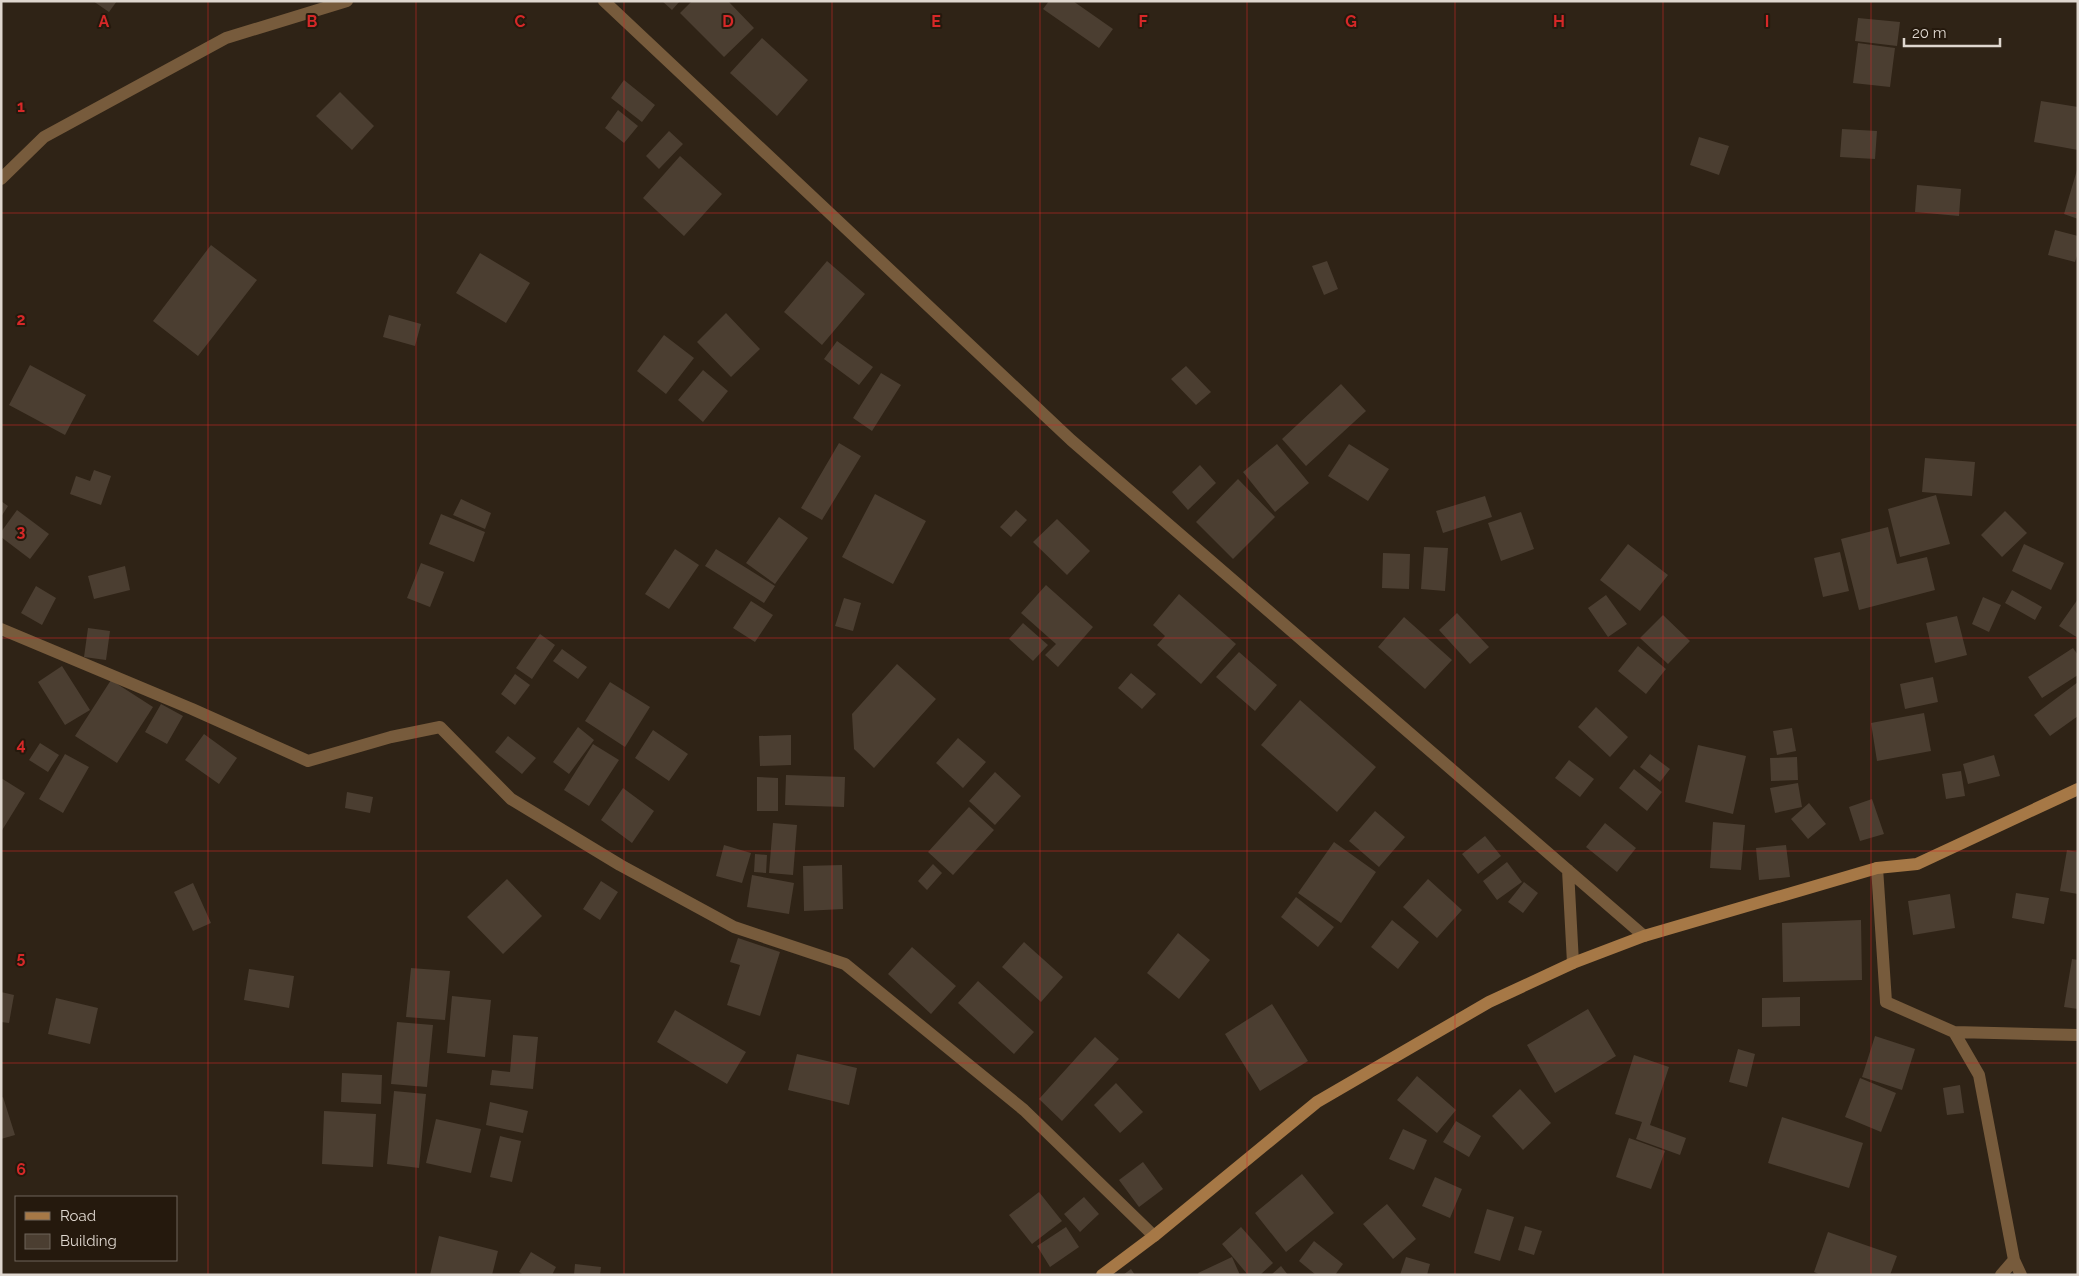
<svg xmlns="http://www.w3.org/2000/svg" width="2079" height="1276" viewBox="0 0 2079 1276" font-family="Raleway,sans-serif">
  <style>
    .building { fill: #4b3e31 }
    .lines { fill: none; stroke-linecap: round; stroke-linejoin: round }
    .street { stroke: #775b3c; stroke-width: 12 }
    .secondary { stroke: #a67846; stroke-width: 12 }
    .grid { fill: none; stroke: #d62828; stroke-width: 1; stroke-opacity: 0.55 }
    .grid-label { font-size: 16px; text-anchor: middle; font-weight: bold; fill: #d62828; stroke: #25190d; stroke-width: 4; stroke-linejoin: round; paint-order: stroke }
  </style>
  <rect width="100%" height="100%" fill="#2f2316"/>
  <!-- building -->
  <path class="building" d="M93 1H117L109 12Z
    M662 1H680L672 10Z
    M692 1H728L754 28 724 57 680 13Z
    M1049 1H1073L1113 29 1099 48 1043 9Z
    M1858 18 1900 22 1897 46 1855 41Z
    M762 38 808 80 777 116 730 73Z
    M1858 43 1895 48 1890 87 1853 83Z
    M624 80 655 105 642 122 611 98Z
    M340 92 374 126 352 150 316 116Z
    M2041 101 2078 107V150L2034 142Z
    M618 110 638 126 624 143 605 128Z
    M1842 129 1877 131 1875 159 1840 157Z
    M669 131 683 144 659 169 646 156Z
    M1699 137 1729 146 1719 175 1690 165Z
    M680 156 722 194 684 236 643 198Z
    M2077 170H2078V219L2064 214Z
    M1917 185 1961 189 1959 216 1915 212Z
    M2055 230 2078 236V253L2075 262 2048 255Z
    M211 245 257 280 198 356 153 321Z
    M480 253 530 283 506 323 456 293Z
    M827 261 865 294 822 345 784 312Z
    M1327 261 1338 289 1324 295 1312 266Z
    M726 313 760 349 731 377 697 342Z
    M389 315 421 324 415 346 383 337Z
    M664 335 694 358 666 394 637 371Z
    M837 341 873 367 859 385 824 359Z
    M30 365 86 395 65 435 9 405Z
    M1186 366 1211 392 1196 405 1171 379Z
    M703 370 728 391 703 422 678 400Z
    M881 373 901 385 872 431 853 418Z
    M1341 384 1366 411 1306 466 1282 439Z
    M839 443 861 456 822 520 801 508Z
    M1277 444 1309 483 1275 512 1243 472Z
    M1349 444 1389 469 1368 501 1328 476Z
    M1925 458 1975 462 1972 496 1922 492Z
    M1200 465 1216 483 1188 510 1172 492Z
    M94 470 111 476 101 505 70 494 76 476 90 481Z
    M1238 479 1275 517 1233 559 1196 522Z
    M875 494 926 521 893 584 842 557Z
    M1936 495 1950 544 1900 557 1888 509Z
    M1485 496 1492 517 1443 533 1436 511Z
    M461 499 491 513 485 529 453 515Z
    M1 501 8 506 1 517Z
    M17 510 49 534 30 559 1 537V532Z
    M1016 510 1027 520 1011 537 1000 527Z
    M2005 511 2027 533 2002 557 1981 535Z
    M1521 512 1534 549 1501 561 1488 523Z
    M441 514 485 532 474 562 429 544Z
    M779 517 808 538 775 584 746 563Z
    M1057 519 1090 551 1067 575 1033 542Z
    M1888 527 1897 564 1927 557 1935 590 1859 610 1841 539Z
    M1628 544 1668 575 1640 611 1600 580Z
    M2024 544 2064 563 2051 590 2012 571Z
    M1424 547 1448 548 1445 591 1421 589Z
    M675 549 699 565 669 609 645 594Z
    M716 549 775 586 764 603 705 566Z
    M1840 552 1849 591 1823 597 1814 558Z
    M1383 553 1410 554 1409 589 1382 588Z
    M421 563 444 572 430 607 407 598Z
    M125 566 130 590 94 599 88 576Z
    M1046 585 1093 627 1058 667 1045 655 1056 644 1021 613Z
    M36 586 56 598 42 625 21 613Z
    M2012 590 2042 607 2035 620 2005 603Z
    M1179 594 1236 644 1201 684 1157 645 1165 636 1153 625Z
    M1606 595 1627 624 1608 637 1588 608Z
    M1983 597 2001 605 1989 632 1972 624Z
    M844 598 861 603 853 631 835 626Z
    M2078 599V638L2059 626Z
    M751 601 773 615 755 642 733 628Z
    M1457 613 1489 647 1470 664 1439 630Z
    M1663 615 1690 641 1668 664 1640 638Z
    M1957 616 1967 655 1935 663 1926 623Z
    M1404 617 1452 660 1425 689 1378 647Z
    M1023 623 1048 645 1033 661 1009 639Z
    M88 628 110 631 106 660 84 657Z
    M540 634 555 645 532 679 516 668Z
    M1638 646 1666 669 1646 694 1618 671Z
    M2073 648 2078 655V675L2042 698 2028 677Z
    M562 649 587 667 578 679 553 661Z
    M1239 652 1277 685 1255 711 1216 677Z
    M897 664 936 699 874 768 854 749 852 714Z
    M62 666 90 710 65 725 38 682Z
    M1131 673 1156 694 1142 709 1118 688Z
    M515 674 530 685 515 705 501 694Z
    M1933 677 1938 702 1905 709 1900 684Z
    M111 680 153 707 117 763 75 736Z
    M610 682 650 707 625 747 585 721Z
    M2078 682V716L2050 736 2034 715Z
    M1300 700 1376 767 1337 812 1261 745Z
    M161 704 183 716 167 744 145 732Z
    M1596 707 1628 737 1610 757 1578 727Z
    M1924 713 1931 751 1877 761 1871 723Z
    M578 727 594 740 569 774 553 762Z
    M1792 728 1796 751 1777 755 1773 731Z
    M653 730 688 754 669 781 635 758Z
    M204 734 237 758 219 784 185 760Z
    M791 735V765L760 766 759 736Z
    M508 736 536 758 522 774 495 752Z
    M958 738 986 762 963 788 936 763Z
    M40 743 59 755 48 772 29 760Z
    M593 744 619 760 589 806 564 790Z
    M1698 745 1746 756 1733 814 1685 802Z
    M65 754 89 767 63 813 39 799Z
    M1650 754 1670 769 1660 782 1640 767Z
    M1994 755 2000 776 1968 784 1963 764Z
    M1797 757 1798 780 1771 781 1770 758Z
    M1569 760 1594 779 1580 797 1555 778Z
    M1634 769 1662 792 1647 811 1619 788Z
    M1961 771 1965 796 1946 799 1942 774Z
    M995 772 1021 796 995 825 969 801Z
    M786 775 845 777 844 807 785 805Z
    M757 777 778 778V811H757Z
    M1 778 25 793 1 832Z
    M1798 783 1802 807 1775 813 1770 788Z
    M623 788 654 811 632 843 601 820Z
    M347 792 373 797 370 813 345 808Z
    M1872 799 1884 834 1860 841 1849 807Z
    M1809 803 1826 824 1808 839 1791 819Z
    M969 807 994 830 953 875 928 852Z
    M1375 811 1405 837 1379 867 1349 841Z
    M1713 822 1745 825 1741 870 1710 868Z
    M773 823 797 825 793 875 769 873Z
    M1605 823 1636 848 1617 872 1586 847Z
    M1485 836 1501 856 1478 874 1462 854Z
    M1334 842 1376 872 1341 923 1298 893Z
    M724 845 751 853 742 883 716 876Z
    M1786 845 1790 877 1759 880 1756 848Z
    M2067 850 2078 852V894L2060 891Z
    M755 854 767 855 766 873 754 872Z
    M1507 862 1522 882 1497 900 1483 881Z
    M933 864 942 873 927 890 918 881Z
    M842 865 843 909 804 911 803 866Z
    M752 875 794 883 789 914 747 907Z
    M507 879 542 916 503 954 467 917Z
    M1428 879 1462 910 1437 938 1403 907Z
    M601 881 618 892 600 920 583 909Z
    M1524 882 1538 893 1523 913 1508 902Z
    M193 883 211 923 193 931 174 892Z
    M2016 893 2049 898 2044 924 2012 918Z
    M1950 894 1955 928 1913 935 1908 901Z
    M1296 897 1334 927 1318 947 1281 917Z
    M1392 920 1419 942 1398 969 1371 947Z
    M1861 920 1862 980 1783 982 1782 923Z
    M1178 933 1210 960 1179 999 1147 973Z
    M738 938 780 952 760 1016 727 1005 740 965 730 962Z
    M1024 942 1063 977 1041 1002 1002 967Z
    M912 947 956 986 931 1014 888 974Z
    M2072 959 2078 960V1009L2064 1007Z
    M411 968 450 971 445 1020 406 1017Z
    M249 969 294 976 289 1008 244 1000Z
    M978 981 1034 1032 1014 1054 958 1003Z
    M1 992 14 995 9 1023 1 1022Z
    M452 996 491 1000 485 1057 447 1053Z
    M1800 997V1026L1762 1027V998Z
    M56 998 98 1008 90 1044 48 1034Z
    M1272 1004 1308 1061 1260 1091 1225 1034Z
    M1588 1009 1616 1056 1555 1093 1527 1045Z
    M675 1010 746 1052 727 1084 657 1042Z
    M397 1022 433 1025 427 1087 391 1084Z
    M513 1035 538 1037 533 1089 490 1085 492 1070 510 1072Z
    M1875 1036 1915 1049 1902 1090 1862 1077Z
    M1095 1037 1119 1059 1062 1121 1039 1099Z
    M1738 1049 1755 1054 1747 1087 1729 1082Z
    M797 1054 857 1068 849 1105 788 1090Z
    M1634 1055 1669 1067 1650 1125 1686 1138 1680 1155 1636 1139 1642 1122 1615 1114Z
    M342 1073 382 1075 381 1104 341 1102Z
    M1417 1076 1456 1110 1437 1133 1397 1100Z
    M1860 1078 1896 1093 1881 1132 1845 1117Z
    M1116 1083 1143 1112 1120 1133 1094 1105Z
    M1960 1085 1964 1113 1947 1115 1943 1088Z
    M1520 1089 1551 1123 1523 1150 1492 1116Z
    M394 1091 426 1094 419 1168 387 1164Z
    M3 1097 15 1135 1 1139V1098Z
    M490 1102 528 1111 523 1133 486 1125Z
    M324 1111 376 1114 373 1167 322 1164Z
    M1782 1117 1863 1143 1849 1188 1768 1163Z
    M436 1119 481 1129 471 1173 426 1163Z
    M1456 1121 1481 1136 1469 1157 1443 1142Z
    M1403 1129 1427 1140 1414 1170 1389 1159Z
    M500 1136 521 1141 512 1182 490 1177Z
    M1629 1138 1665 1151 1651 1189 1616 1177Z
    M1143 1162 1163 1189 1139 1207 1119 1180Z
    M1302 1174 1334 1213 1286 1252 1255 1213Z
    M1435 1177 1462 1189 1450 1218 1422 1206Z
    M1039 1192 1062 1221 1032 1244 1009 1215Z
    M1084 1197 1099 1214 1080 1232 1064 1214Z
    M1387 1204 1416 1239 1393 1259 1363 1224Z
    M1487 1209 1514 1217 1500 1261 1474 1253Z
    M1525 1226 1542 1231 1534 1255 1518 1250Z
    M1066 1227 1079 1247 1050 1267 1037 1246Z
    M1241 1227 1273 1263 1260 1275H1248L1222 1244Z
    M1828 1232 1897 1256 1890 1275H1821L1814 1272Z
    M439 1236 498 1251 492 1275H430Z
    M1314 1241 1343 1264 1335 1275H1316L1299 1261Z
    M531 1252 556 1267 552 1275H524L519 1272Z
    M1232 1257 1240 1275H1199L1198 1273Z
    M1406 1257 1430 1264 1427 1275H1400Z
    M575 1264 601 1267 600 1275H574Z
    M1281 1266 1288 1275H1271Z
    M1131 1269 1135 1275H1123Z"/>
  <g class="lines">
    <!-- street -->
    <path class="street" d="M604 1 1071 440 1644 936
      M1 179 44 137 226 38 347 1
      M1 629 192 709 308 761 391 737 440 727 511 799 620 865 734 927 845 964 1024 1110 1154 1236
      M1877 868 1886 1002 1954 1032 1979 1075 2014 1260 2021 1275
      M1568 870 1573 963
      M1954 1032 2078 1035
      M2001 1275 2014 1260"/>
    <!-- secondary -->
    <path class="secondary" d="M1102 1275 1154 1236 1317 1102 1489 1002 1573 963 1644 936 1877 868 1917 864 2078 789"/>
  </g>
  <!-- grid -->
  <path class="grid" d="M208 1V1275M416 1V1275M624 1V1275M832 1V1275M1040 1V1275M1247 1V1275M1455 1V1275M1663 1V1275M1871 1V1275M1 213H2078M1 425H2078M1 638H2078M1 851H2078M1 1063H2078"/>
  <g class="grid-label">
    <text x="104" y="27">A</text>
    <text x="312" y="27">B</text>
    <text x="520" y="27">C</text>
    <text x="728" y="27">D</text>
    <text x="936" y="27">E</text>
    <text x="1143" y="27">F</text>
    <text x="1351" y="27">G</text>
    <text x="1559" y="27">H</text>
    <text x="1767" y="27">I</text>
    <text x="21" y="112">1</text>
    <text x="21" y="325">2</text>
    <text x="21" y="537">3</text>
    <text x="21" y="750">4</text>
    <text x="21" y="963">5</text>
    <text x="21" y="1175">6</text>
  </g>
  <!-- border -->
  <rect width="2079" height="1276" fill="none" stroke="#dfd7cf" stroke-width="5"/>
  <!-- legend -->
  <rect x="15" y="1196" width="162" height="65" fill="#25190d" stroke="#6f655b"/>
  <rect x="25" y="1212" width="25" height="8" fill="#a67846" stroke="#6f655b"/>
  <text x="60" y="1221" font-size="15" fill="#dfd7cf">Road</text>
  <rect x="25" y="1234" width="25" height="15" fill="#4b3e31" stroke="#6f655b"/>
  <text x="60" y="1246" font-size="15" fill="#dfd7cf">Building</text>
  <!-- scale -->
  <path d="M1904 38v8h96v-8" fill="none" stroke="#dfd7cf" stroke-width="2.5"/>
  <text x="1912" y="38" font-size="15" fill="#dfd7cf" stroke="#25190d" stroke-width="4" paint-order="stroke">20 m</text>
</svg>
